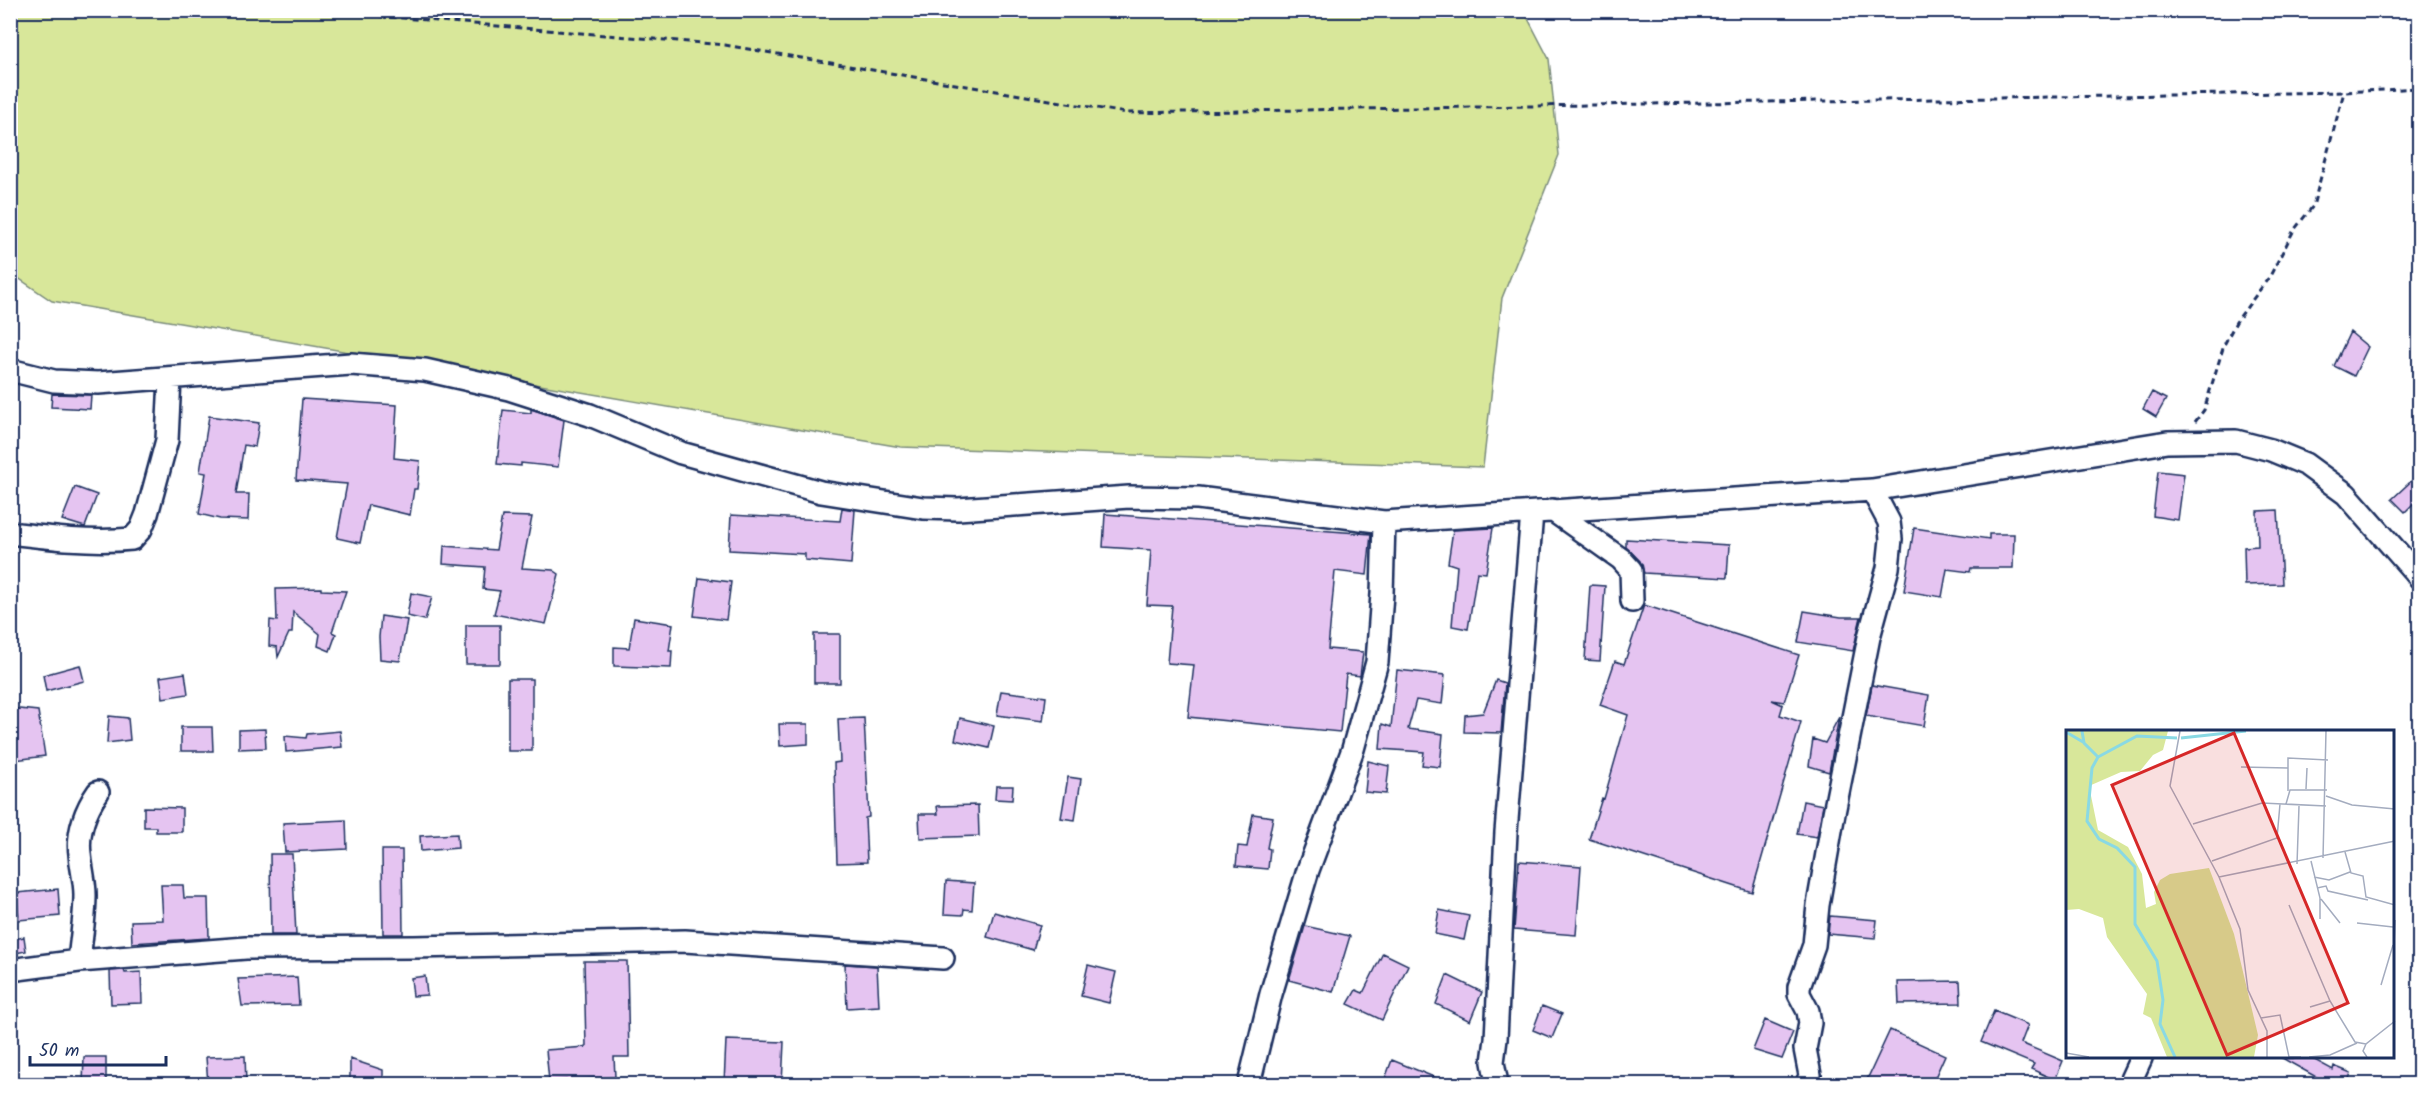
<svg xmlns="http://www.w3.org/2000/svg" width="2430" height="1095" viewBox="0 0 2430 1095" font-family="Kalam,sans-serif">
  <style>
    .green { fill: #d8e79a; stroke: #7a8b7c; stroke-width: 1.5 }
    .building { fill: #e5c4f1; stroke: #1b2f5e; stroke-width: 1.5 }
    .lines { fill: none; stroke-linecap: round; stroke-linejoin: round }
    .minor-casing { stroke: #1b2f5e; stroke-width: 26 }
    .path { stroke: #1b2f5e; stroke-width: 3; stroke-dasharray: 6 4.5; stroke-linecap: butt }
    .minor { stroke: #fff; stroke-width: 21 }
    .inset-river { fill: none; stroke: #89d9e4; stroke-width: 3 }
    .inset-road { fill: none; stroke: #a4acbf; stroke-width: 1.5 }
    .view { fill: #d62828; fill-opacity: 0.15; stroke: #d62828; stroke-width: 3 }
    .inset-edge { fill: none; stroke: #1b2f5e; stroke-width: 3 }
  </style>
  <rect width="100%" height="100%" fill="#fff"/>
  <filter id="ink" filterUnits="userSpaceOnUse"><feTurbulence type="fractalNoise" baseFrequency=".0167" numOctaves="2"/><feDisplacementMap in="SourceGraphic" scale="12" xChannelSelector="R" yChannelSelector="G"/><feConvolveMatrix kernelMatrix="1 2 1 2 8 2 1 2 1" color-interpolation-filters="sRGB"/></filter>
  <g filter="url(#ink)">
    <!-- green -->
    <path class="green" d="M10 11H1524L1549 59 1559 155 1502 298 1483 467 901 447 52 301 11 273Z"/>
    <!-- building -->
    <path class="building" d="M2350 332 2368 347 2354 376 2334 366Z
      M2152 392 2166 399 2156 417 2143 409Z
      M52 394 91 395 90 409 51 407Z
      M302 399 397 405 394 458 420 461 417 489H414L410 515 368 505 360 543 337 538 347 484 296 480Z
      M531 409 564 420 558 467 521 463V466L497 464 503 410 531 413Z
      M209 416 259 423 255 447 244 445 236 494H249L248 520 220 519 199 514 206 473 200 472Z
      M2158 471 2184 474 2178 520 2153 516Z
      M2420 473V497L2405 512 2392 499Z
      M75 487 97 495 85 527 62 520Z
      M842 508 855 510 851 564 805 560V554L729 550 731 515 840 521Z
      M2278 510 2282 584 2245 585 2244 547 2258 546 2257 511Z
      M1105 514 1371 534 1367 575 1335 571 1328 649 1363 652 1360 676 1346 674 1340 732 1188 717 1194 665 1167 663 1172 606 1147 605 1151 550 1103 547Z
      M502 516 532 517 522 568 553 570 559 574 546 624 494 614 500 591 483 589 485 567 443 564 444 546 496 550Z
      M1493 528 1486 573 1477 572 1468 629 1452 626 1457 566 1448 563 1453 530Z
      M1914 528 1989 539V534H2014L2013 568H1971L1970 572 1947 569 1942 597 1904 591Z
      M1626 539 1729 545 1727 578 1644 573 1640 561 1626 547Z
      M699 578 731 582 726 620 694 616Z
      M1590 585 1605 586 1600 661 1585 660Z
      M321 588V590L346 591 332 632 336 634 330 651 318 646 320 634 293 612 292 633H289L278 657 277 647 269 646 270 620 277 621 276 589Z
      M411 593 432 597 425 620 407 616Z
      M1644 605 1799 655 1784 702 1772 700 1783 705 1780 715 1801 722 1752 892 1589 839 1602 798 1604 799 1628 715 1600 705 1615 661 1624 664Z
      M1804 611 1841 617H1861L1853 651 1798 642Z
      M381 616 407 620 400 661 380 659 379 637Z
      M634 618 673 624 669 651H672L671 668 614 666V647L629 648Z
      M466 625H500V664H466Z
      M814 634H840V683H814Z
      M80 665 84 681 46 691 43 675Z
      M1397 670 1445 675 1442 704 1416 700 1408 729 1443 734 1440 767 1422 765 1424 752 1380 749 1382 724 1391 727Z
      M185 673 188 694 163 698 160 677Z
      M508 679H532V751H508Z
      M1496 680 1505 683 1501 733 1464 732 1465 715 1483 713Z
      M1872 685 1929 695 1924 726 1866 716Z
      M1001 691 1046 697 1043 721 997 715Z
      M10 708 38 711 45 756 15 760Z
      M109 716 128 718 130 740 107 743Z
      M1839 717 1829 772 1809 766 1813 739 1825 743Z
      M864 718 869 817 865 818 867 862 837 863 834 763 840 762 838 719Z
      M960 718 994 726 989 748 955 740Z
      M779 724H808V744L780 746Z
      M181 727H212L213 751H181Z
      M265 729 266 748 239 749V730Z
      M340 731 342 747 286 752 285 736 306 738 307 734Z
      M1368 761 1389 766 1386 794 1365 792Z
      M1068 777 1081 779 1075 820 1061 818Z
      M996 786H1013L1012 800 995 799Z
      M1803 801 1823 805 1817 837 1797 834Z
      M978 805 979 836 920 838 919 814H938L937 806Z
      M144 807 182 808V832H156V827H144Z
      M1253 814 1273 817 1267 848 1270 849 1268 869 1236 866 1238 846 1247 847Z
      M346 820 347 849 285 852 283 823Z
      M457 834 458 848 421 851 420 836Z
      M382 850H402L403 934H383Z
      M270 854H292L296 935H271Z
      M1519 861 1581 866 1576 935 1514 930Z
      M946 881 974 883 972 910 964 909 963 915 944 914Z
      M161 885H183L184 898H208L209 938 132 943 131 921 163 920Z
      M58 889 60 916 19 920 17 893Z
      M1439 910 1469 916 1464 940 1435 934Z
      M994 912 1040 925 1033 950 987 937Z
      M1830 916 1877 920 1875 938 1828 934Z
      M1305 926 1350 936 1333 992 1289 980Z
      M24 937 26 951 10 954V940Z
      M1383 953 1408 965 1382 1020 1348 1004 1356 990 1363 993Z
      M584 961H627L629 1057H614L615 1077 549 1081 546 1050 586 1047Z
      M845 964 877 966 879 1006 847 1008Z
      M1088 965 1116 972 1109 1003 1081 996Z
      M124 970 125 973 141 972 142 1003 111 1004 110 971Z
      M1447 975 1482 992 1470 1021 1436 1004Z
      M425 976 427 995 413 996 411 978Z
      M297 977 299 1005 242 1006 238 979Z
      M1960 981 1961 1003 1899 1004 1898 982Z
      M1542 1006 1562 1014 1552 1038 1533 1030Z
      M1994 1011 2028 1025 2021 1043 2063 1061 2055 1080 2031 1069 2034 1064 1981 1042Z
      M1765 1020 1793 1032 1782 1059 1753 1050Z
      M1890 1030 1945 1055 1932 1084H1865Z
      M726 1040 784 1042 782 1084H724Z
      M245 1056 246 1084H208L206 1057Z
      M84 1057H106V1084H83Z
      M2282 1058H2311L2333 1070 2334 1066 2351 1073 2349 1079 2359 1084H2326L2327 1083Z
      M350 1059 383 1070V1084H350Z
      M1392 1060 1451 1084H1383Z"/>
    <g class="lines">
      <defs>
        <path id="minor" d="M10 370 54 381 98 383 351 364 425 370 509 389 590 415 681 453 821 492 923 508 958 509 1129 497 1198 498 1384 522 1872 490 2167 442 2236 441 2271 450 2305 464 2346 494 2420 578
          M1552 510 1621 559 1631 570 1632 601
          M10 533C51 538 92 543 132 539L141 529 147 514 167 440 170 378
          M79 961C81 939 85 917 85 895 85 881 81 868 80 854 77 832 86 809 98 792
          M10 970 79 961 246 948 414 947 685 941 943 958
          M1249 1084 1271 994 1308 870 1353 749 1377 662 1382 594 1384 522
          M1497 1084 1493 1062 1496 1039 1506 832 1532 513
          M1807 1084 1810 1075 1805 1049 1810 1023 1808 1011 1799 994V987L1814 945 1818 905 1834 813 1869 637 1888 568 1891 539 1889 522 1872 490
          M2129 1084 2141 1058"/>
      </defs>
      <!-- minor casing -->
      <use href="#minor" class="minor-casing"/>
      <!-- path -->
      <path class="path" d="M306 10 725 45 1126 113 2344 92 2420 88
        M2195 422 2204 410 2224 345 2236 322 2270 276 2294 230 2313 206 2344 92"/>
      <!-- minor -->
      <use href="#minor" class="minor"/>
    </g>
  </g>
  <!-- overview -->
  <g transform="translate(2066 730)">
    <rect width="328" height="328" fill="#fff"/>
    <path d="M0 1H102L97 20 87 25 74 41 55 42 23 56 32 100 62 117 76 144 80 178 90 174 88 162 94 150 104 144 143 138 168 204 192 305 188 327H101L85 288 77 284 81 264 41 207 37 188 13 179 0 180Z" fill="#d8e79a"/>
    <path class="inset-river" d="M16 1 18 13 32 27 26 38 21 91 33 109 51 118 69 137V194L91 231 97 270 94 294 109 327M0 2 17 12M115 8 180 1M32 27 71 6 111 8"/>
    <path class="inset-road" d="M114 1 104 56 153 147 174 199 182 260 201 301V327M175 37 222 38M240 59 241 38M222 61V28L262 30M260 66 286 75 329 79M220 74 224 60H261M127 94 196 73 260 76M279 122 285 143 297 146 300 167 329 175M257 128 260 1M146 131 211 108 214 74M245 131 254 168V189M231 134 233 76M153 147 329 111M248 147 263 150 284 142M251 158 260 156 262 161 302 170M255 169 274 193M223 175 264 271 289 312 300 314M291 193 327 197M328 216 329 190M315 255 327 215M244 277 264 271M195 288 214 285 223 327H235M0 323 23 327M243 327 264 325 291 313M301 327 297 321 300 314 329 291"/>
    <path class="view" d="M168 3 282 273 161 325 46 55Z"/>
    <rect width="328" height="328" class="inset-edge"/>
  </g>
  <!-- margin -->
  <rect width="2430" height="1095" fill="none" stroke="#fff" stroke-width="36"/>
  <rect x="18" y="18" width="2394" height="1059" fill="none" stroke="#1b2f5e" stroke-width="2" filter="url(#ink)"/>
  <!-- scale -->
  <path d="M30 1056v9h136v-9" fill="none" stroke="#1b2f5e" stroke-width="3"/>
  <text x="39" y="1056" font-size="18" fill="#1b2f5e" stroke="#ffffff" stroke-width="4.5" paint-order="stroke">50 m</text>
</svg>
